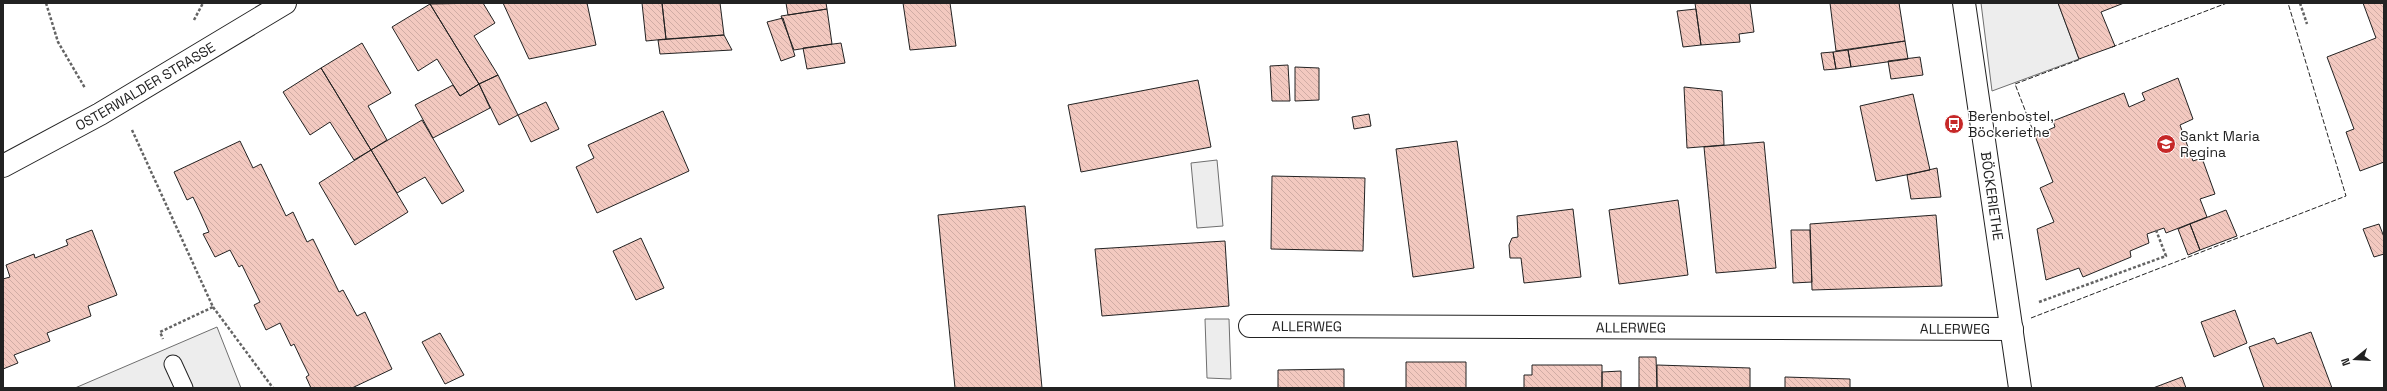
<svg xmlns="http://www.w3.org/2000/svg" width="2387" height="391" viewBox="0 0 2387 391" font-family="'Space Grotesk',sans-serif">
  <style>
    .parking { fill: #ededed; stroke: #6f6f6f }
    .building { fill: url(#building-back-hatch); stroke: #222 }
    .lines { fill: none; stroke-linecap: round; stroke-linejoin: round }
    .service-casing { stroke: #222; stroke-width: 19 }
    .minor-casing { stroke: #222; stroke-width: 24 }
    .tertiary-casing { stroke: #222; stroke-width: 24 }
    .path { stroke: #646464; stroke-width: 2.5; stroke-dasharray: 3 2; stroke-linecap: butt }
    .service { stroke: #fff; stroke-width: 17 }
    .minor { stroke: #fff; stroke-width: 22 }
    .tertiary { stroke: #fff; stroke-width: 22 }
    .fence { stroke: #222; stroke-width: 1; stroke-dasharray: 5 2; stroke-linecap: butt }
    .labels { text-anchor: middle; stroke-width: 3; stroke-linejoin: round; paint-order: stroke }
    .street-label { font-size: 14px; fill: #222; stroke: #fff }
    .poi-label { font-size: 14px; fill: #222; stroke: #fff; text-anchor: start }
  </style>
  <defs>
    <pattern id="building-back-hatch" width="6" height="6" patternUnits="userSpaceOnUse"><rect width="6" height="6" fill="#f3c9c0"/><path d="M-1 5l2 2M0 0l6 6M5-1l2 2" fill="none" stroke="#d0aca5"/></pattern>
  </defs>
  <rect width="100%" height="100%" fill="#fff"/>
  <!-- parking -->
  <path class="parking" d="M1981 3H2058L2079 59 1992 91Z
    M1217 160 1223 226 1197 228 1191 163Z
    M1205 319H1229L1231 379 1207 378Z
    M217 327 241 388H75Z"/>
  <!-- building -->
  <path class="building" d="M483 3 495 23 474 36 498 75 479 84 430 4Z
    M503 3H587L596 45 529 59Z
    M642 3H662L666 39 646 41Z
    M662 3H720L724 35 666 39Z
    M786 3H826L827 9 788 15Z
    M903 3H950L956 46 910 50Z
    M1695 3H1750L1754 32 1739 34 1740 42 1701 45Z
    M1830 3H1899L1905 41 1836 51Z
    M2058 3H2124L2101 12 2115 46 2079 59Z
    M2363 3H2384V162L2360 171 2346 132 2354 129 2327 57 2376 38Z
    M430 4 479 84 460 96 437 59 418 71 392 27Z
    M827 9 832 44 794 50 781 16Z
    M1696 9 1701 45 1683 47 1677 11Z
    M783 18 795 56 781 61 767 22Z
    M724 35 732 50 660 54 658 40Z
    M1905 41 1908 59 1851 67 1848 50Z
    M362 43 391 93 368 106 387 140 371 150 321 68Z
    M841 43 845 63 807 69 803 48Z
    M1848 50 1851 67 1836 69 1833 52Z
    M1833 52 1836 69 1824 70 1821 53Z
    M1920 57 1923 75 1891 79 1888 61Z
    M1288 65 1290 101H1272L1270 66Z
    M1295 67 1319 68V100L1295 101Z
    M321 68 371 150 354 160 330 122 310 135 283 92Z
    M498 75 518 115 499 125 479 84Z
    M2178 78 2193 119 2180 125 2193 161 2202 158 2215 194 2200 199 2207 217 2166 233 2164 228 2147 234 2149 243 2130 251 2131 257 2083 277 2079 268 2046 280 2037 229 2054 222 2040 188 2053 182 2035 136 2055 127 2053 121 2124 93 2129 107 2145 100 2142 93Z
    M1198 80 1211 147 1081 172 1068 105Z
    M479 84 490 108 433 138 415 105 453 85 460 96Z
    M1684 87 1722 91 1724 145 1687 148Z
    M1913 94 1930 170 1876 181 1860 106Z
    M546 102 559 129 531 142 518 115Z
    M663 111 689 171 597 213 576 167 594 158 588 145Z
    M1369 114 1371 126 1354 129 1352 117Z
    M422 120 464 191 442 204 425 177 397 193 371 150Z
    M240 141 253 168 261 164 286 216 293 212 307 242 313 239 339 292 343 290 357 316 365 312 392 369 352 388H311L306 377 309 375 302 361 294 344 291 346 280 323 266 330 254 305 260 302 242 265 239 267 230 250 215 257 203 234 209 232 201 214 193 197 187 200 174 172Z
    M1457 141 1474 268 1413 277 1396 149Z
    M1764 142 1776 268 1716 273 1704 147Z
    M371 150 408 212 355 245 319 183Z
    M1937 168 1941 197 1911 199 1907 175Z
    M1272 176 1365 178 1363 251 1271 249Z
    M1678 200 1688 275 1619 284 1609 210Z
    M1025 206 1042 388H955L938 215Z
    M1573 209 1581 277 1524 283 1521 258H1510L1509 245 1512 238 1518 237 1517 216Z
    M2226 210 2237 236 2200 250 2190 224Z
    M1936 215 1942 286 1812 290 1810 224Z
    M2190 224 2200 250 2188 255 2178 229Z
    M2379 224 2384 237V254L2374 257 2363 229Z
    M92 230 117 295 88 306 91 316 47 333 50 341 14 355 18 363 3 369V279L10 277 6 265 34 254 35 258 68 245 66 240Z
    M1791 230H1810L1812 282 1793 283Z
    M641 238 664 288 636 300 613 251Z
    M1225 241 1229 306 1102 316 1095 249Z
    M2235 310 2247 343 2214 357 2201 322Z
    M2311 332 2332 388H2264L2249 347 2274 338 2277 344Z
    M440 333 464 375 445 384 422 342Z
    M1639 357H1656L1657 388H1639Z
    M1406 362H1466V388H1406Z
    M1532 365H1602V388H1524V375H1532Z
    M1657 365 1750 368V388H1657Z
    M1344 369V388H1278V370Z
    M1621 371V388H1602V372Z
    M1785 377 1850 379V388H1785Z
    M2182 377 2186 388H2153Z"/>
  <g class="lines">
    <defs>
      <path id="service" d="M173 364 184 388"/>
      <g id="minor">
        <path id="s1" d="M1964 3 2020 388"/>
        <path id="s2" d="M1250 326 2012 329"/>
      </g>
      <g id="tertiary">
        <path id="s3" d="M3 166 100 114 285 3"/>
      </g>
    </defs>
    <!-- service casing -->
    <use href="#service" class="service-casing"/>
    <!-- minor casing -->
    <use href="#minor" class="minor-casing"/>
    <!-- tertiary casing -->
    <use href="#tertiary" class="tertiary-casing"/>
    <!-- path -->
    <path class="path" d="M46 3 58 42 85 88
      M2300 3 2307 24
      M194 20 203 3
      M132 130 213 307 160 332 163 339
      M2039 302 2166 256 2156 230
      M213 307 273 388"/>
    <!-- service -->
    <use href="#service" class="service"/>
    <!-- minor -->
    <use href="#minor" class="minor"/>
    <!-- tertiary -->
    <use href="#tertiary" class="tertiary"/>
    <!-- fence -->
    <path class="fence" d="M2112 47 2227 3
      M2035 136 2015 84 2081 59
      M2031 318 2346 196 2288 3"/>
  </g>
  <!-- icons -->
  <defs>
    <symbol id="bus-disc" viewBox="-11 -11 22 22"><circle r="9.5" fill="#c62828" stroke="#fff"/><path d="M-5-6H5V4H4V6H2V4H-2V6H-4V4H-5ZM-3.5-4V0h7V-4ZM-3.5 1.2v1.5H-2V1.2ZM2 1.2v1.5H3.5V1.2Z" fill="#fff"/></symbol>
    <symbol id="school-disc" viewBox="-11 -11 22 22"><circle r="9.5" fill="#c62828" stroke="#fff"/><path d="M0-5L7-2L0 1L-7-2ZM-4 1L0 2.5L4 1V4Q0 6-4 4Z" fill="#fff"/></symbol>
  </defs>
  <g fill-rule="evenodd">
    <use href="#bus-disc" x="1943" y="113" width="22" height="22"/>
    <use href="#school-disc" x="2155" y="133" width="22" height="22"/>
  </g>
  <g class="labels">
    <!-- street labels -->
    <g class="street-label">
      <text dy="5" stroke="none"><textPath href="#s3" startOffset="163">OSTERWALDER STRASSE</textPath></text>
      <text dy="5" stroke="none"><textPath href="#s1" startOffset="195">BÖCKERIETHE</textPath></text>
      <text dy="5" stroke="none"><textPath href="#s2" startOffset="57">ALLERWEG</textPath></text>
      <text dy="5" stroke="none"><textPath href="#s2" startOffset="381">ALLERWEG</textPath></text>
      <text dy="5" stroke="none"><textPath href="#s2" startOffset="705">ALLERWEG</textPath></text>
    </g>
    <!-- poi labels -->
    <g class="poi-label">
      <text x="1968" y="121">Berenbostel,<tspan x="1968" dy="16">Böckeriethe</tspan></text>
      <text x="2180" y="141">Sankt Maria<tspan x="2180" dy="16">Regina</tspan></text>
    </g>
  </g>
  <!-- border -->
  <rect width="2387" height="391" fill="none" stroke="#222222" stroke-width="8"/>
  <!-- north arrow -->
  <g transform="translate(2355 359) rotate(252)" stroke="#ffffff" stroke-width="3" paint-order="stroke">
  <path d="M0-3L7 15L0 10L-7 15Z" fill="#222222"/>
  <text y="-6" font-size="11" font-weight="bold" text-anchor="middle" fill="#222222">N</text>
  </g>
</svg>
